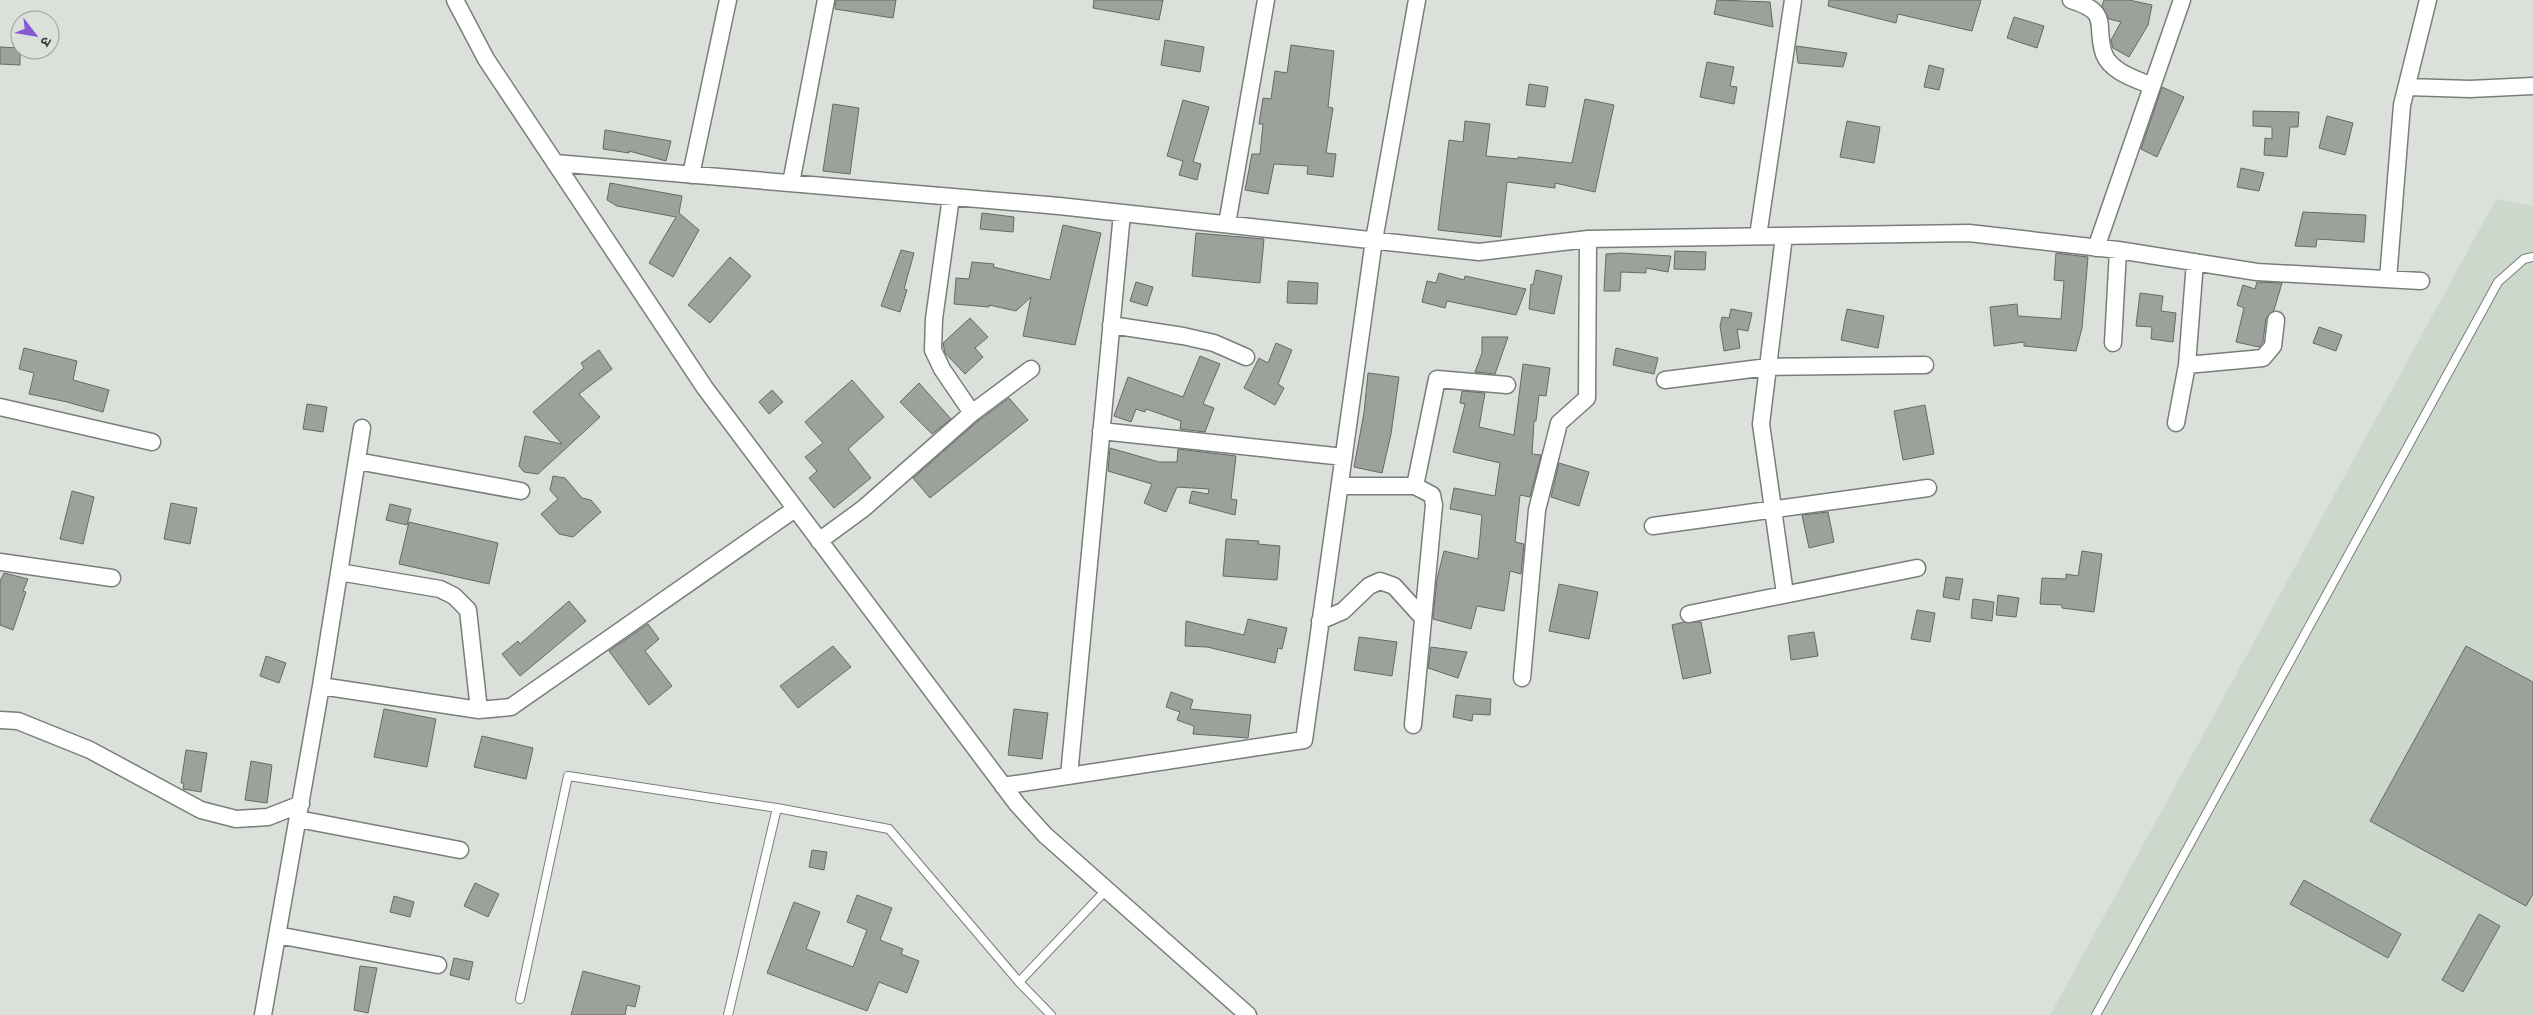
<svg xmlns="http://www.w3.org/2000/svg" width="2533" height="1015" viewBox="0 0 2533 1015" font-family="Quicksand,'Noto Sans Devanagari',sans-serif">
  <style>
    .built { fill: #cdd8cd }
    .building { fill: #9ca19c; stroke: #666a66 }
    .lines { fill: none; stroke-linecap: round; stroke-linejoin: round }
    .service-casing { stroke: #797e7a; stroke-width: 10 }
    .minor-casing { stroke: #797e7a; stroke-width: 19 }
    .service { stroke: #fff; stroke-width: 8 }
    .minor { stroke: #fff; stroke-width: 16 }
  </style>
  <rect width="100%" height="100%" fill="#dbe0db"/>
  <!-- built -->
  <path class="built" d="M2496 199 2533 206V1015H2050Z"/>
  <!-- building -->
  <path class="building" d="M836 0H896L893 18 835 9Z
    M1094 0H1163L1159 20 1093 8Z
    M1717 0 1770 2 1773 27 1714 14Z
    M1829 0H1981L1972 31 1898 14 1896 23 1828 6Z
    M2104 0H2129L2152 5 2148 25 2129 57 2113 48 2111 40 2121 22 2109 19 2102 6Z
    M2014 17 2044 26 2037 48 2007 38Z
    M1165 40 1204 47 1200 72 1161 65Z
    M1291 45 1334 51 1328 107 1333 108 1326 153 1336 154 1333 177 1307 174 1308 166 1274 164 1268 194 1245 190 1252 154H1260L1263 124H1259L1263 98 1271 99 1275 71 1287 73Z
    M1796 46 1847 53 1843 67 1798 63Z
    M0 47 20 48V65L0 64Z
    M1707 62 1734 67 1730 86 1737 87 1734 104 1700 97Z
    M1929 65 1944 69 1939 90 1924 87Z
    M1529 84 1548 87 1545 107 1526 105Z
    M2162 87 2184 97 2157 157 2141 149Z
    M1585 99 1614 105 1595 192 1555 183V188L1507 182 1501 237 1438 230 1449 140 1463 142 1465 121 1490 124 1486 156 1518 159V157L1572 163Z
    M1183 100 1209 107 1193 162 1201 164 1197 180 1179 175 1183 161 1167 156Z
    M833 104 859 108 850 174 823 171Z
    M2253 111 2299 112 2298 127H2290L2287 157 2264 155 2265 138 2272 139V127L2253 126Z
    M2327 116 2353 123 2345 155 2319 148Z
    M1847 121 1880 127 1874 163 1840 157Z
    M605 130 671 141 666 161 629 151V153L603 149Z
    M2241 168 2264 173 2259 191 2237 187Z
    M610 183 682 196 679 213 699 230 673 277 649 263 676 217 617 206 607 200Z
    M2303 212 2366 215 2364 242 2317 239 2316 247 2295 246Z
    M982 213 1014 217 1013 232 980 229Z
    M1063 225 1101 233 1075 345 1023 336 1031 297 1016 311 989 305V307L954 304 956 278 969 279 972 262 994 264 993 267 1050 280Z
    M1196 233 1264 239 1260 283 1192 276Z
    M901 250 914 253 904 289 907 290 900 312 881 306Z
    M1675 251 1706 252 1705 270 1674 269Z
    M1621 253 1671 256 1668 272 1646 268V273L1621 272 1620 291H1604L1606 254Z
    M2056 253 2088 257 2082 328 2076 351 2024 346V342L1994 346 1990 307 2017 304 2018 316 2061 319 2064 281 2054 280Z
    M730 257 751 276 710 323 688 305Z
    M1536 270 1562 276 1554 314 1529 309 1531 284 1533 285Z
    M1439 273 1464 280 1465 276 1526 289 1516 315 1447 301 1445 308 1422 302 1427 281 1436 283Z
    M1288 281 1318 283 1317 304 1287 303Z
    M1136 282 1153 287 1147 306 1130 301Z
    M2257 282 2282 283 2274 310 2266 318 2263 342 2259 347 2236 342 2244 308 2237 305 2243 285 2255 289Z
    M2140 293 2163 296 2161 311 2176 313 2173 342 2151 339 2152 327 2136 326Z
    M1731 309 1752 313 1748 331 1737 329 1740 348 1724 351 1720 326 1722 317 1729 318Z
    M1847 309 1884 316 1878 348 1841 340Z
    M970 318 988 337 975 348 983 357 965 374 945 353 943 343Z
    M2319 327 2342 335 2336 351 2313 343Z
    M1482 337H1508L1495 374 1475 372 1482 353Z
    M1276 343 1292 350 1278 384 1284 388 1275 405 1244 388 1259 358 1268 363Z
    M24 348 77 361 73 380 109 390 103 412 67 402 29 394 34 373 19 369Z
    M1616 348 1658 358 1654 374 1613 365Z
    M599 350 612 369 579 394 600 417 538 474 524 472 519 466 525 436 562 444 533 412 584 368 581 363Z
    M1200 356 1220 364 1203 404 1214 408 1205 432 1180 429 1181 421 1146 409 1145 412 1136 409 1131 422 1114 416 1128 377 1183 397Z
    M1523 364 1550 368 1546 396 1539 395 1536 421H1534L1532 454 1541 455 1530 497 1520 495 1515 542 1524 544 1521 574 1510 571 1504 611 1477 606 1471 629 1433 619 1437 579 1444 551 1478 559 1482 515 1450 509 1454 488 1495 496 1500 463 1453 452 1465 404 1460 403 1462 391 1485 393 1479 427 1514 435Z
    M1368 373 1399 377 1391 434 1382 473 1354 467 1364 413Z
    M852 380 884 417 848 449 871 478 834 508 809 478 817 471 805 457 823 443 805 422Z
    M919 383 951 419 932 434 900 402Z
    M772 390 783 402 769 414 759 402Z
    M1009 398 1028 420 930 498 913 478 978 421Z
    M307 404 327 407 323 432 303 429Z
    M1925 405 1934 454 1903 460 1894 411Z
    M1110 448 1159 462H1177L1178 449 1236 456 1231 499 1237 500 1235 515 1189 503 1192 491 1208 494 1209 489 1177 487 1166 512 1144 503 1152 484 1108 471Z
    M1559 463 1589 472 1579 506 1551 497Z
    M553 476 565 478 582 498 591 500 601 512 573 537 559 534 541 514 558 499 550 490Z
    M72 491 94 497 83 544 60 539Z
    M171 503 197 508 190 544 164 539Z
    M390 504 411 509 407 525 386 520Z
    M1828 512 1834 542 1809 548 1802 515Z
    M409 522 498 543 489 584 399 564Z
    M1226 539 1259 541 1258 544 1280 546 1277 580 1223 576Z
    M2082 551 2102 554 2094 612 2062 608V605L2040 604 2042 578 2066 579V574L2078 576Z
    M4 573 28 579 23 591 26 592 13 630 0 625V581Z
    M1946 577 1963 579 1959 600 1943 597Z
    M1559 584 1598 592 1589 639 1549 631Z
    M1998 595 2019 598 2016 617 1996 615Z
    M1973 599 1994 602 1992 621 1971 618Z
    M569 601 586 621 520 676 502 654 518 641 520 644Z
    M1917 610 1935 613 1930 642 1911 639Z
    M1248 619 1287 628 1282 649 1278 648 1275 663 1207 647 1185 646 1186 621 1244 635Z
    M1684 622H1701L1711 673 1683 679 1672 625Z
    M648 624 659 639 645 651 672 686 649 705 609 651Z
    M1814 632 1818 656 1791 660 1788 636Z
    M1359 637 1397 642 1392 676 1354 670Z
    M833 646 851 667 798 708 780 686Z
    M2466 646 2533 682V894L2526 906 2370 821Z
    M1431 647 1467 652 1458 678 1428 668Z
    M266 656 286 663 279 683 260 676Z
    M1171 692 1193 700 1190 709 1251 715 1248 738 1193 734 1194 726 1177 720 1180 712 1166 707Z
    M1456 695 1491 699 1490 715 1473 714 1472 721 1453 717Z
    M384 709 436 719 427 767 374 757Z
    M1014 709 1048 713 1042 759 1008 755Z
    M482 736 533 748 526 779 474 767Z
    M186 750 207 753 201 792 183 789 184 783H181Z
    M251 761 272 765 267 803 245 800Z
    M812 850 827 852 824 870 809 867Z
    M2304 880 2401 934 2388 958 2290 904Z
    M475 883 499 894 488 917 464 906Z
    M857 895 892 908 880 940 903 949 901 954 919 961 907 993 879 982 867 1011 767 973 794 902 820 912 806 949 853 967 867 930 847 922Z
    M394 896 414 902 410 917 390 912Z
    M2479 914 2500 926 2463 992 2442 980Z
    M454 958 473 962 469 980 450 975Z
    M360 966 377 968 368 1013 354 1010Z
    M583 971 640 986 635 1007 627 1005 625 1015H571Z"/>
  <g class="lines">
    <defs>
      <path id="service" d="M1019 982 1051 1015
        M520 999 568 776 777 808
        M728 1015 777 808 889 829 1019 982 1107 889
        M2096 1015 2498 282 2524 259 2533 257"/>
      <path id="minor" d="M455 0 486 59 705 388 1017 804 1045 835 1248 1015
        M2071 0C2112 13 2094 24 2104 54 2111 72 2136 79 2152 86
        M2407 87 2470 89 2533 86
        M555 163 1059 206 1479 252 1588 239 1969 233 2118 250 2257 272 2421 281
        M691 175 728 0
        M791 183 826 0
        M951 197 934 319 933 350 942 369 972 413
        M1227 224 1266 0
        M1758 236 1793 0
        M1784 236 1761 424 1785 594
        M2096 248 2182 0
        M2388 279 2402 105 2428 0
        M1111 325 1183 336 1214 343 1246 357
        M2113 343 2118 250
        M2187 365 2263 358 2273 346 2276 320
        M1665 380 1768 367 1925 365
        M0 407 152 442
        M2176 423 2187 365 2195 262
        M1101 431 1344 457
        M357 461 521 491
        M1340 486H1415L1437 379 1507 385
        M1653 526 1928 488
        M819 541 864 508 972 413 1031 369
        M0 562 112 578
        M339 572 440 589 454 596 468 610 479 710
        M1689 614 1917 568
        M1320 621 1343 611 1369 586 1380 581 1394 586 1423 618
        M1522 678 1537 510 1559 423 1587 398 1588 239
        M321 686 362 428
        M0 720 18 721 90 750 201 810 236 819 268 817 301 804
        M1413 725 1434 505 1432 495 1415 486
        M1069 776 1122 213
        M1003 786 1304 740 1374 240 1417 0
        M298 819 460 850
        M277 935 438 965
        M263 1015 321 686 479 710 511 707 795 509"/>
    </defs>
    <!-- service casing -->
    <use href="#service" class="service-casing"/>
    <!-- minor casing -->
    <use href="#minor" class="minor-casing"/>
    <!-- service -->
    <use href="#service" class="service"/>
    <!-- minor -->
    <use href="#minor" class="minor"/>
  </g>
  <!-- north arrow -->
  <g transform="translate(35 35) rotate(121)"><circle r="24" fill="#dbe0db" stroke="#9b9e9b"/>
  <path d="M0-4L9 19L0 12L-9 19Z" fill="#855ad3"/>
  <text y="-8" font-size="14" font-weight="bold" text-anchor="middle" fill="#3a3c3a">उ</text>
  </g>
</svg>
